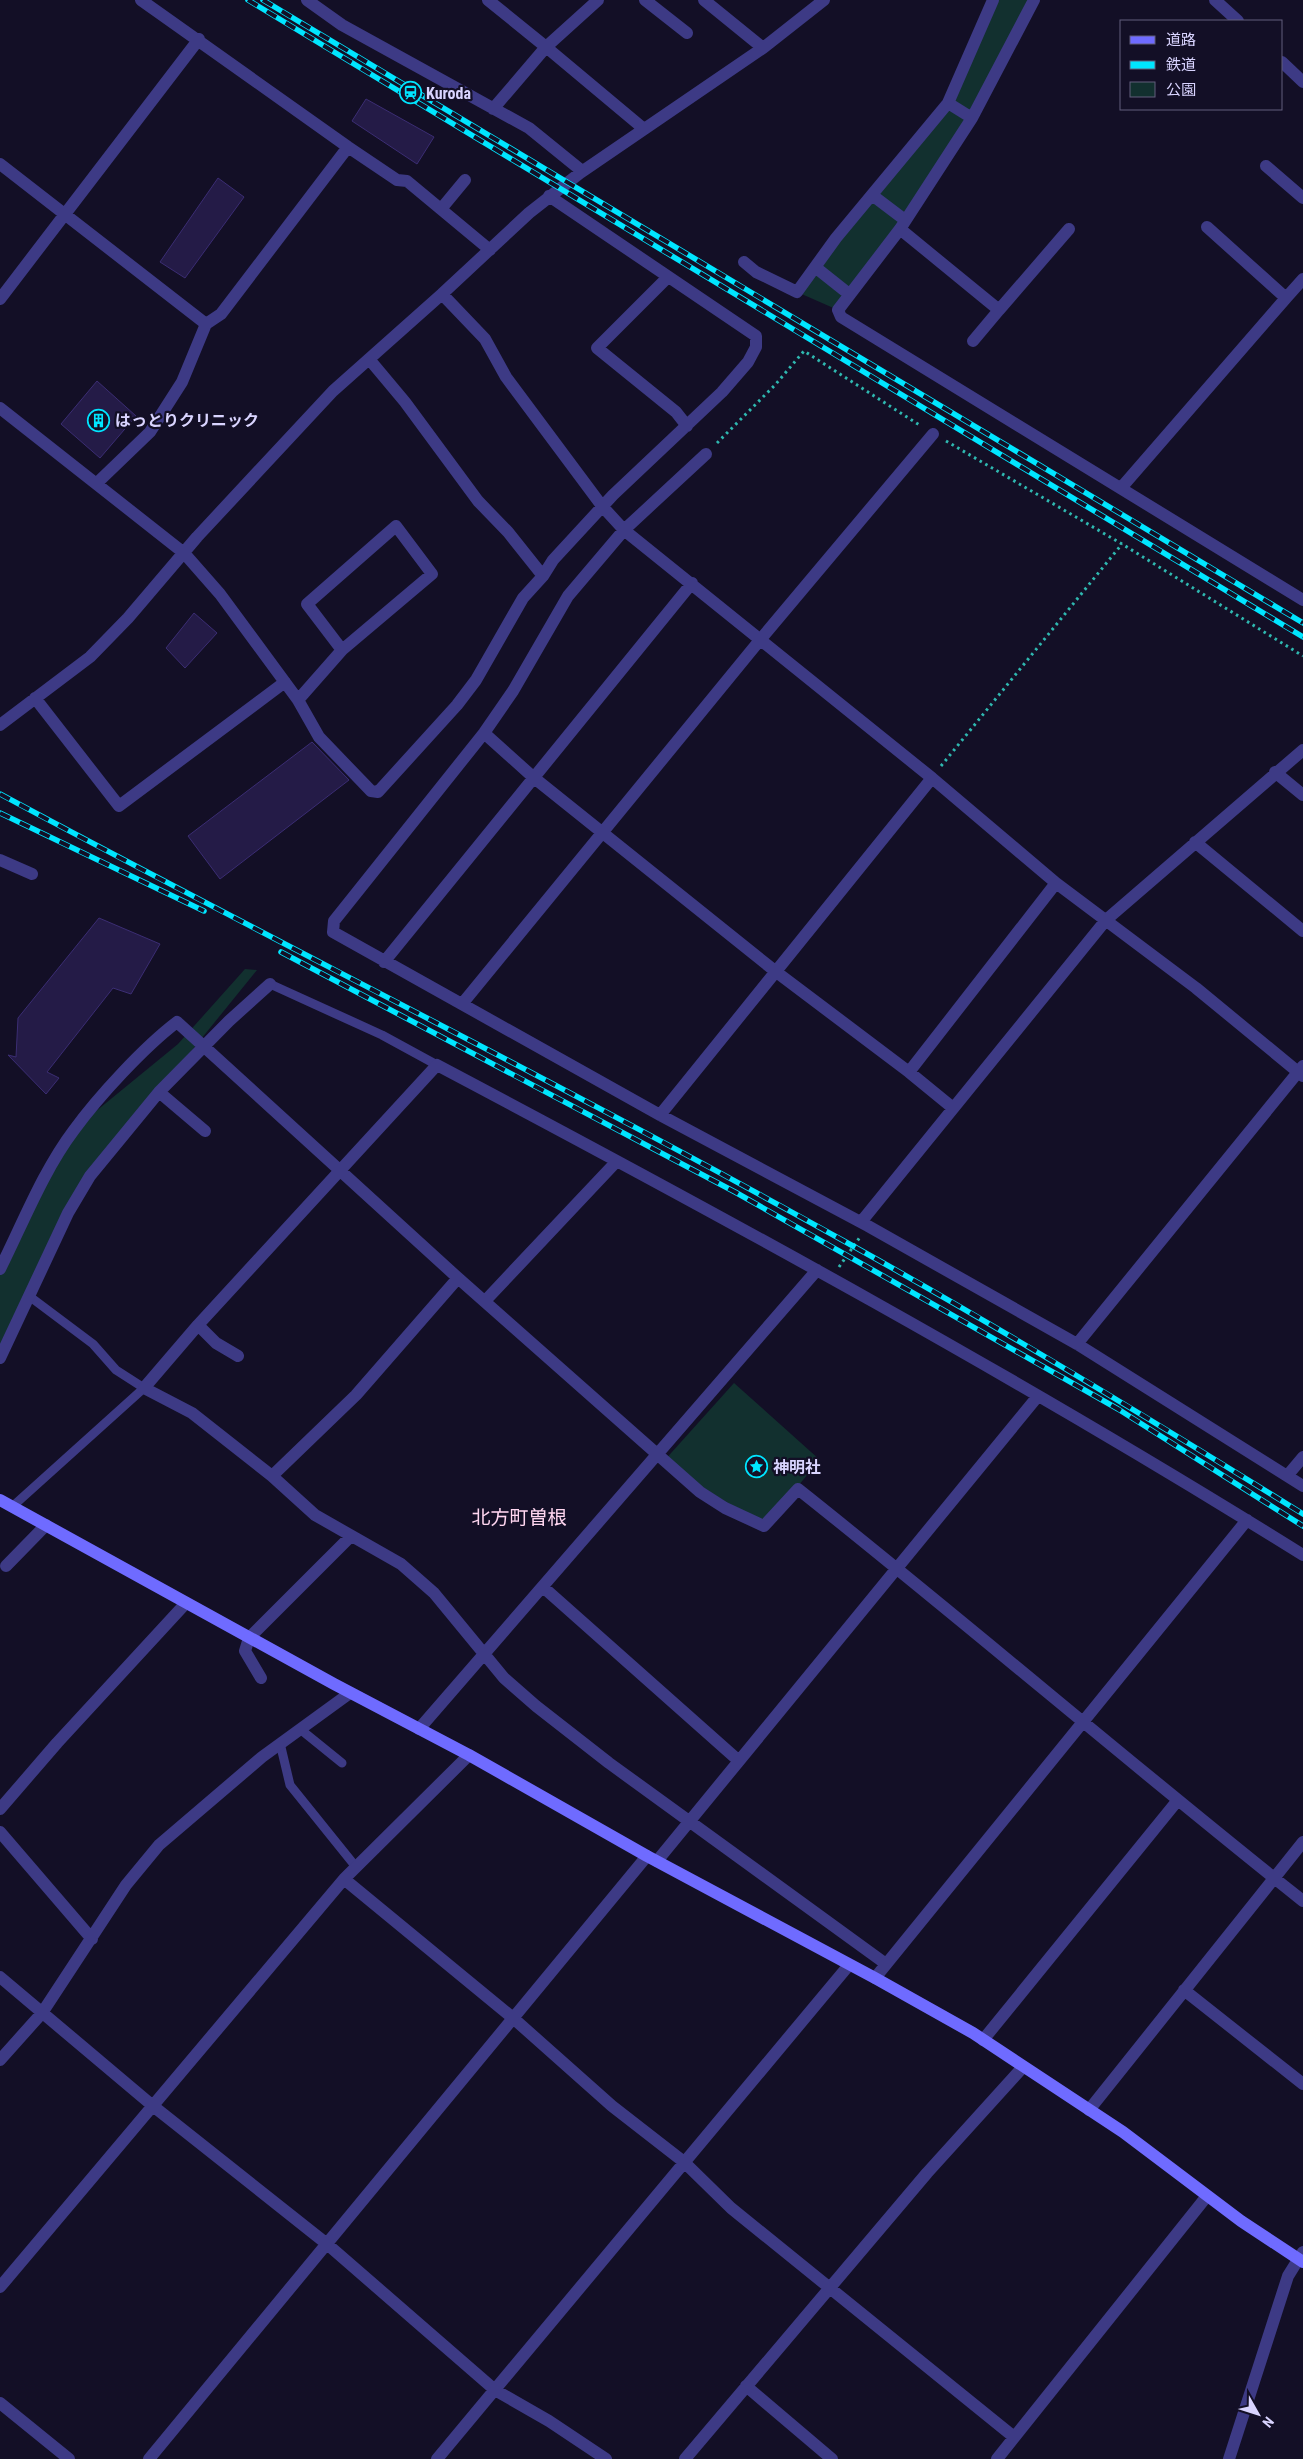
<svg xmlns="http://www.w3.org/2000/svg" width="1303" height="2459" viewBox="0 0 1303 2459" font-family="'Roboto Condensed','Noto Sans JP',sans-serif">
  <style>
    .green { fill: #12302f }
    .building { fill: #241b47; stroke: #3b2d73 }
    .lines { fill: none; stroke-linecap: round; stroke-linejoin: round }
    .path { stroke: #2fb8b0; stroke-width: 3; stroke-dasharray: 2.5 4; stroke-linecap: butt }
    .lane { stroke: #3d3a85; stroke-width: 9 }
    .street { stroke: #3d3a85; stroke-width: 12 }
    .secondary { stroke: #6f6bff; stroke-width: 12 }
    .rail-casing { stroke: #00e5ff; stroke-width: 5.5 }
    .rail { stroke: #130f26; stroke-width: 4; stroke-dasharray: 11; stroke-linecap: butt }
    .labels { text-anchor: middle; stroke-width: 4.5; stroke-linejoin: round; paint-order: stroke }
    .poi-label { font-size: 16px; font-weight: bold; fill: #d9d4ff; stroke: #130f26; text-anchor: start }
    .quarter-label { font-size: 19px; fill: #ffd6f0; stroke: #130f26 }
  </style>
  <rect width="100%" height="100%" fill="#130f26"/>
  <!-- green -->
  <path class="green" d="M993 0H1034L972 118 838 310 797 292 948 103Z
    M245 969 257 970 90 1176 0 1359V1270L73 1130 178 1044Z
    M734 1383 820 1460 764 1526 663 1462Z"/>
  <!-- building -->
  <path class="building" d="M366 99 434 137 417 164 352 121Z
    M218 178 244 197 185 278 160 262Z
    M97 381 136 416 100 458 61 424Z
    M194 613 217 633 185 668 166 648Z
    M312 742 349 780 220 879 188 836Z
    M99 918 160 944 131 994 113 988 47 1072 59 1078 46 1094 8 1055 16 1057 18 1018Z"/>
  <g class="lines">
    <!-- path -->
    <path class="path" d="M946 441 1122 544 1303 656
      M717 443 775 385 804 351 921 426
      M941 766 1122 544
      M839 1267 860 1237"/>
    <!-- lane -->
    <path class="lane" d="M270 984 382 1035 437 1065
      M13 1506 144 1388 116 1370 93 1344 29 1296
      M300 1729 342 1763
      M280 1743 290 1785 356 1867"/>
    <!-- street -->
    <path class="street" d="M141 0 348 147 397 180 407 181 490 250
      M307 0 342 25 529 128 582 171
      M488 0 546 47 598 0
      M645 0 687 33
      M704 0 763 48
      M1034 0 972 118 900 229 838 310 841 317 1303 600
      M1215 0 1238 21
      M1282 62 1303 82
      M948 103 972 118
      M493 109 546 47 644 129
      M0 164 206 324
      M1266 166 1303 198
      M872 195 905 220
      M441 209 465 180
      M1207 227 1286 298 1303 279
      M900 229 999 310 1069 229
      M744 262 756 272 797 292 836 238 948 103 993 0
      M815 267 849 294
      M667 278 597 348 676 412 687 426
      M442 294 485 339 506 377 602 506 624 530 932 778 1056 883 1196 988 1303 1076
      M0 299 199 39
      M973 341 999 310
      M369 359 405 402 478 501 508 532 543 576
      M0 408 184 553 220 594 298 700 319 737 371 791 378 792 457 705 476 680 523 598 543 576 553 560 613 495 722 392 748 362 756 347V336L549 196
      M706 454 624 530 568 596 513 691 484 733 334 921 333 932 660 1115 868 1226 1077 1344 1303 1486
      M97 483 150 432 182 382 206 324 221 314 348 147
      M1121 488 1286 298
      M35 698 119 806 285 682
      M298 700 342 650 432 574 396 526 307 604 342 650
      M0 725 90 657 128 618 197 537 333 391 442 294 529 213 580 173 763 48 824 0
      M484 733 533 777 775 971 909 1072 953 1108
      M1275 772 1303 795
      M1195 842 1303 931
      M0 860 32 874
      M384 962 692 583
      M462 1004 760 640 933 434
      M909 1072 1056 883
      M159 1092 205 1131
      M660 1115 932 778
      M861 1222 1106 920 1303 750
      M0 1269C23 1223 43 1171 74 1130 98 1097 144 1047 177 1022L458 1278 700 1492 725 1508 764 1526 798 1489C968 1624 1133 1766 1303 1901
      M485 1301 617 1161
      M198 1325 216 1343 238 1356
      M1077 1344 1303 1066
      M0 1358 68 1213 90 1176 159 1092 229 1021 270 984
      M272 1476 356 1395 458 1278
      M1287 1476 1303 1457
      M6 1566 46 1525
      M543 1587 739 1761
      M261 1678 245 1651 249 1638 351 1536
      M419 1729 817 1270
      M0 1809 57 1743 186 1603
      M0 1832 92 1939
      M657 1861 1038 1396
      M344 1879 513 2018 612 2106 684 2162 731 2208 1014 2437
      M886 1964 609 1763 536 1706 504 1678 434 1593 401 1564 315 1515 272 1476 192 1413 144 1388 198 1325 437 1065C730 1220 1021 1379 1303 1555
      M0 1977 153 2106 327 2244 495 2390 549 2421 606 2459
      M875 1978 1247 1520
      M1184 1990 1303 2084
      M983 2040 1178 1800
      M0 2060 42 2013 126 1885 159 1845 262 1757 350 1693
      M1089 2110 1303 1842
      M0 2287 344 1879 469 1755
      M746 2386 832 2459
      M0 2403 69 2459
      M149 2459 647 1856
      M437 2459 849 1965
      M685 2459 927 2173 1023 2067
      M997 2459 1207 2196
      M1229 2459 1288 2276 1303 2252"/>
    <!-- secondary -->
    <path class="secondary" d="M0 1500 334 1684 469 1755 647 1856 875 1978 973 2033 1123 2132 1241 2221 1303 2262"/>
    <defs>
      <path id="rail" d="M248 0 1303 637
        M263 0 1303 623
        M0 794C283 946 572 1089 853 1246 1006 1331 1155 1422 1303 1514
        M0 813 204 911
        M281 952 735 1192 1118 1409 1303 1526"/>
    </defs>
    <!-- rail casing -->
    <use href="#rail" class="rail-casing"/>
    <!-- rail -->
    <use href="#rail" class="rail"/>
  </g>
  <!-- icons -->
  <defs>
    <symbol id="station-ring" viewBox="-11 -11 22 22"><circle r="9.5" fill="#130f26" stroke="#00e5ff" stroke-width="1.5"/><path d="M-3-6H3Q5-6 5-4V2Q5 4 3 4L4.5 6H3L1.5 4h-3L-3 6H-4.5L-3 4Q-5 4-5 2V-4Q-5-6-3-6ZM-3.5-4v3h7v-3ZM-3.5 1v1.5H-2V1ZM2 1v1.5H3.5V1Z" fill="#00e5ff"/></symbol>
    <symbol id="building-ring" viewBox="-11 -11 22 22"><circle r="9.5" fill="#130f26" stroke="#00e5ff" stroke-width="1.5"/><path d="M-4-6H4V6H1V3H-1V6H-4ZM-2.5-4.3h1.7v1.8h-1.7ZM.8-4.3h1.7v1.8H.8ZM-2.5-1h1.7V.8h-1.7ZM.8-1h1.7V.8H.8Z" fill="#00e5ff"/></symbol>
    <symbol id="sight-ring" viewBox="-11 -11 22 22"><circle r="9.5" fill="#130f26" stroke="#00e5ff" stroke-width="1.5"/><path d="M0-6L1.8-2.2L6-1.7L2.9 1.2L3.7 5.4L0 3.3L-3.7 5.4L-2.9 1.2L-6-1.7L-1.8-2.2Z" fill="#00e5ff"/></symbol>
  </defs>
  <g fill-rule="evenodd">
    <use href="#station-ring" x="398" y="80" width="25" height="25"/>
    <use href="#building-ring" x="86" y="408" width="25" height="25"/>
    <use href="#sight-ring" x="744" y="1454" width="25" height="25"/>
  </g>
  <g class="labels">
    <!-- poi labels -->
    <g class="poi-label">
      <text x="426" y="99">Kuroda</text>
      <text x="115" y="426">はっとりクリニック</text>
      <text x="773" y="1473">神明社</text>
    </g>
    <!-- quarter labels -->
    <g class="quarter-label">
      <text x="519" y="1524">北方町曽根</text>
    </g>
  </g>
  <!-- legend -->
  <rect x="1120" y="20" width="162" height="90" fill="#130f26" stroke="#625e7d"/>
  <rect x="1130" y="36" width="25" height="8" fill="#6f6bff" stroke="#625e7d"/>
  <text x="1166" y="45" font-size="15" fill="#d9d4ff">道路</text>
  <rect x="1130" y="61" width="25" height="8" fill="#00e5ff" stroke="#625e7d"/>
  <text x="1166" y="70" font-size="15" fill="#d9d4ff">鉄道</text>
  <rect x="1130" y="82" width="25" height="15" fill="#12302f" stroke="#625e7d"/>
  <text x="1166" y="95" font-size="15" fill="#d9d4ff">公園</text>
  <!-- north arrow -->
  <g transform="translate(1258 2414) rotate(129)" stroke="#130f26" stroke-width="4" paint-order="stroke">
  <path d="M0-4L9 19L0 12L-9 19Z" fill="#d9d4ff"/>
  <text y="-8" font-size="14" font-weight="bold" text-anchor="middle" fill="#d9d4ff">N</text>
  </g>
</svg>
